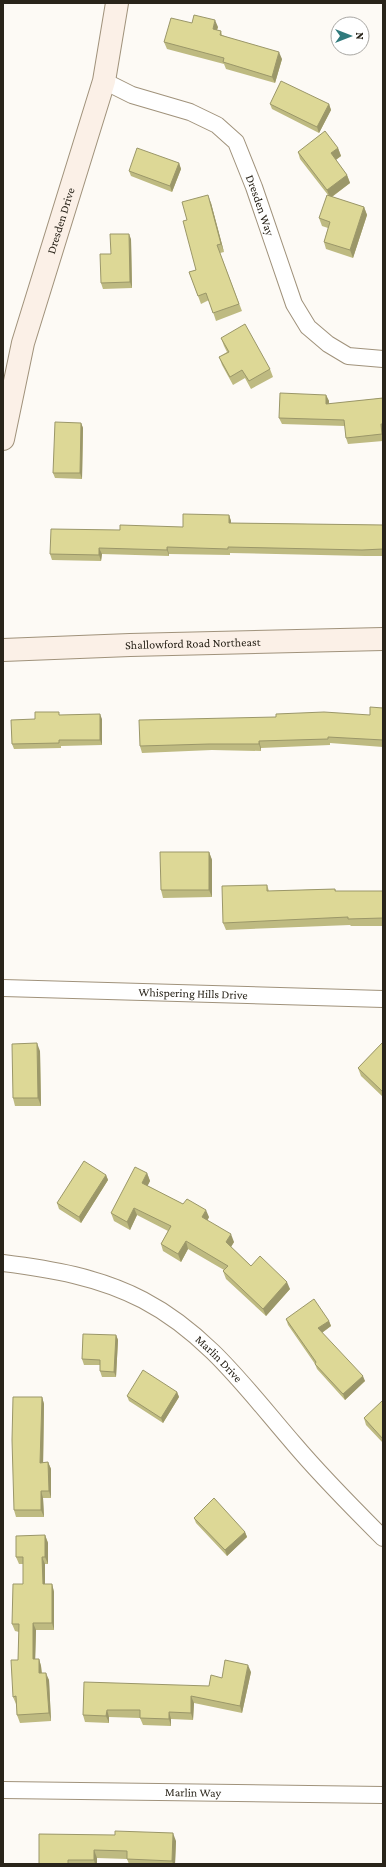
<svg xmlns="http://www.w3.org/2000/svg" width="386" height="1867" viewBox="0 0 386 1867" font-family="'Crimson Pro',serif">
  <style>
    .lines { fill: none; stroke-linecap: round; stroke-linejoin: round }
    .street-casing { stroke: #a0927b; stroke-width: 18 }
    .secondary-casing { stroke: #a0927b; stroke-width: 24 }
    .street { stroke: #fff; stroke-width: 16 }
    .secondary { stroke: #fbf0e7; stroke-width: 22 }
    .wall { fill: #beba81 }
    .shaded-wall { fill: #9b9769 }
    .building { fill: #ddd896; stroke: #9b9769 }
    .labels { text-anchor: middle; stroke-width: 3; stroke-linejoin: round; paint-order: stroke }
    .street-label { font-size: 12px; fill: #29241a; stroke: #fff }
  </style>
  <rect width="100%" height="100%" fill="#fdfaf5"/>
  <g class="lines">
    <defs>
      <g id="street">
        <path id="s1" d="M104 81 132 95 190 112 217 125 236 142 254 187 294 304 308 327 328 344 348 356 383 359"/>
        <path id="s2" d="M3 988 383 999"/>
        <path id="s3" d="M3 1263C51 1269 99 1277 143 1300 208 1334 248 1391 295 1445 323 1478 353 1508 383 1538"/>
        <path id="s4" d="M3 1790 383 1795"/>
      </g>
      <g id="secondary">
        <path id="s5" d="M3 439 23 343 104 81 117 3"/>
        <path id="s6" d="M3 650 130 645 383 639"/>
      </g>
    </defs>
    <!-- street casing -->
    <use href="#street" class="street-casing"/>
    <!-- secondary casing -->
    <use href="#secondary" class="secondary-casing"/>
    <!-- street -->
    <use href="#street" class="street"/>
    <!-- secondary -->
    <use href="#secondary" class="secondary"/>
  </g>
  <!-- wall -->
  <path class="wall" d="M192 23 218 27 217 30 221 31 222 35 282 59 275 83 226 69 224 64 167 49 164 42Z
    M270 104H329L331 110 319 133 272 109Z
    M338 148 341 156 336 160 347 175 350 183 332 197 364 207 367 215 353 258 326 249 324 242 328 228 322 226 319 218 328 195 300 159 298 152Z
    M179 163 181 169 172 192 131 176 129 171Z
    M211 203 224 252 220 253 242 311 216 321 209 300 201 304 189 272 196 270 187 220Z
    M131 239 132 288 103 289 101 283 111 254Z
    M221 338 270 369 273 377 251 389 245 378 233 385 222 365 219 357 227 352 224 346Z
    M326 395 329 401V404L383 398V441L348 444 346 438 345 426 282 424 279 418Z
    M81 423 83 428 82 479 55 478 53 473Z
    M229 515 231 521V523L383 525V556H365L230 553V555L169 554V556L102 554 101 561 52 560 50 554 120 530 183 527Z
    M383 708V747L330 743V745L261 748V751L212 750 142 753 140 746 370 715Z
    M60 715 102 719V745L61 746V748L14 749 12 744 35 719Z
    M209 852 212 860V897L163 898 161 890Z
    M267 885 269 891 335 889 336 891H383V926H351L350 925 226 930 223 923Z
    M383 1042V1097L361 1076 358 1068Z
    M40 1051 41 1106H15L13 1098Z
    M147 1173 150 1181 147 1186 209 1217 207 1221 234 1242 231 1247 251 1266 290 1289 266 1316 226 1279 223 1271 224 1270 188 1249 181 1262 163 1251 161 1244 168 1231 137 1215 130 1230 114 1221 111 1213Z
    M106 1175 108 1180 81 1223 59 1209 57 1203Z
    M286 1319 329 1321 331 1326 322 1333 365 1381 345 1400 317 1369 315 1364 288 1325Z
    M116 1335 118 1340 116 1377H102L100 1371V1365H84L82 1359Z
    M177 1392 179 1397 163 1423 129 1401 127 1396Z
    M42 1397 44 1404 43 1463 48 1462 51 1469V1498H43L44 1517H16L14 1510Z
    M383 1403V1443L366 1425 364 1418Z
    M194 1518 245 1532 247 1537 227 1556 196 1523Z
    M45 1535 48 1543V1564H45V1584H52L54 1592V1630H36L35 1659H39L41 1666 42 1673 49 1680 51 1721 20 1723 17 1715V1704H16L13 1697 18 1660 19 1632 15 1631 12 1624 23 1584V1564H19L16 1557Z
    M251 1672 242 1713 194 1703 193 1720 171 1719V1726L143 1725 140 1718 109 1717V1723L85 1722 83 1715 209 1686 222 1678Z
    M39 1834 176 1841 175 1864H129L127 1859 97 1858V1864H39Z"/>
  <!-- shaded-wall -->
  <path class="shaded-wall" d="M215 20 218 27 215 35 213 29Z
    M279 52 282 59 275 83 272 77Z
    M329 104 331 110 319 133 317 127Z
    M338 148 341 156 334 161 331 153Z
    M179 163 181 169 172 192 170 186Z
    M347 175 350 183 330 198 327 190Z
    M208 195 211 203 224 252 221 244Z
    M364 207 367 215 353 258 350 250Z
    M129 234 131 239 132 288 130 282Z
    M326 395 329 401 328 410 326 404Z
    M81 423 83 428 82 479 80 473Z
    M381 424 383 429V436L382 434Z
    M229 515 231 521V529L229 523Z
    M167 547 169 554V556L167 550Z
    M99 548 102 554 101 561 99 555Z
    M100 714 102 719V745L100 740Z
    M259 741 261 748V751L259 744Z
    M209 852 212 860V897L209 890Z
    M37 1043 40 1051 41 1106 38 1098Z
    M147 1173 150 1181 145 1191 142 1183Z
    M106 1175 108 1180 81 1223 79 1217Z
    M134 1208 137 1215 130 1230 127 1222Z
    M206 1210 209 1217 205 1225 202 1217Z
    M231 1234 234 1242 229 1250 226 1242Z
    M186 1241 188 1249 181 1262 178 1254Z
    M287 1282 290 1289 266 1316 263 1309Z
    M329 1321 331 1326 320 1334 318 1328Z
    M116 1335 118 1340 116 1377 114 1372Z
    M363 1376 365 1381 345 1400 343 1394Z
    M177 1392 179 1397 163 1423 161 1418Z
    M42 1397 44 1404 43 1469 40 1463Z
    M48 1462 51 1469V1498L49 1491Z
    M41 1491 43 1498 44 1517 41 1510Z
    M245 1532 247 1537 227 1556 225 1550Z
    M45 1535 48 1543V1564L45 1557Z
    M42 1557 45 1564V1592L43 1584Z
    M52 1584 54 1592V1630L52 1623Z
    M33 1623 36 1630 35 1666 33 1659Z
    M39 1659 41 1666 42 1680 39 1673Z
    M248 1665 251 1672 242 1713 240 1706Z
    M46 1673 49 1680 51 1721 49 1713Z
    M191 1696 194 1703 193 1720 191 1713Z
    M107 1710 109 1717V1723L106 1716Z
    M169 1712 171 1719V1726L169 1719Z
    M173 1833 176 1841 175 1864H173L172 1861Z
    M94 1850 97 1858V1864H95L94 1860Z"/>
  <!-- building -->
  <path class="building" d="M194 15 215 20 213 29 221 31 220 35 279 52 272 77 223 62 224 58 164 42 171 18 192 23Z
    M281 81 329 104 317 127 270 104Z
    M325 131 338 148 331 153 347 175 327 190 298 152Z
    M137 148 179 163 170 186 129 171Z
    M208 195 221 244 217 245 239 304 213 313 206 293 198 296 189 272 196 270 183 221 187 220 182 202Z
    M327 195 364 207 350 250 324 242 330 222 319 218Z
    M110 234H129L130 282 101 283 100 254H111Z
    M245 324 270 369 249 381 242 370 230 377 219 357 229 352 221 338Z
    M280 393 326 395V404L383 398V424H381L382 434 346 438 344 420 279 418Z
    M55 422 81 423 80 473H53Z
    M183 514 229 515V523L383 525V549L362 550 228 547V549L167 547V550L99 548V555L50 554 51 529 120 530V525L183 527Z
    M370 707 383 708V740L328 737V739L259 741V744H209L140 746 139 720 276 717V714L324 712 370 715Z
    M35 712H59V715L100 714V740H59V743L12 744 11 720 35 719Z
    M160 852H209V890H161Z
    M267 885V891L335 889V891H383V918L348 919V917L223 923 222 886Z
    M383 1042V1092L358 1068Z
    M37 1043 38 1098H13L12 1044Z
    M84 1161 106 1175 79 1217 57 1203Z
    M135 1167 147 1173 142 1183 183 1204 187 1199 206 1210 202 1217 231 1234 226 1242 251 1266 260 1256 287 1282 263 1309 223 1271 228 1266 186 1241 178 1254 161 1244 171 1226 134 1208 127 1222 111 1213Z
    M314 1299 329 1321 318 1328 363 1376 343 1394 315 1364 316 1362 286 1319Z
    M83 1334 116 1335 114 1372 100 1371V1360L82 1359Z
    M143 1370 177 1392 161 1418 127 1396Z
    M13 1397H42L40 1463 48 1462 49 1491H41V1510H14L12 1440Z
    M382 1401 383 1403V1439L364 1418Z
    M214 1498 245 1532 225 1550 194 1518Z
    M45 1535V1557H42L43 1584H52V1623H33V1659H39V1673H46L49 1713 17 1715 16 1696 13 1697 11 1660H18L19 1624H12L13 1584H23V1557H16V1536Z
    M225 1660 248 1665 240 1706 191 1696V1713L169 1712V1719L140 1718V1710H107L106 1716 83 1715 84 1682 209 1686 211 1675 222 1678Z
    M115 1831 173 1833 172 1861 127 1859V1851L94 1850V1860H68V1864H39V1834L115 1835Z"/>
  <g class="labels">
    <!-- street labels -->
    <g class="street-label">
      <text dy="4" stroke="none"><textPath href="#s1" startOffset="215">Dresden Way</textPath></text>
      <text dy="4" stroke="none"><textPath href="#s5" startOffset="226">Dresden Drive</textPath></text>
      <text dy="4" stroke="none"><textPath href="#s6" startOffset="190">Shallowford Road Northeast</textPath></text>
      <text dy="4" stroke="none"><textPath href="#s2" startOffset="190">Whispering Hills Drive</textPath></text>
      <text dy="4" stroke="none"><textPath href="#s3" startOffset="242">Marlin Drive</textPath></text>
      <text dy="4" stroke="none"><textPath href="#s4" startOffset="190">Marlin Way</textPath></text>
    </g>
  </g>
  <!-- border -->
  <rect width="386" height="1867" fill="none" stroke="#29241a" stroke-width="8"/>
  <!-- north arrow -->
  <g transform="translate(350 36) rotate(90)"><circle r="19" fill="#ffffff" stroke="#a9a7a3"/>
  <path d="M0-3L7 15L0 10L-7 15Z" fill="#307a7c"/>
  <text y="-6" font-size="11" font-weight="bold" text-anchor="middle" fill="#29241a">N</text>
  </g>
</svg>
